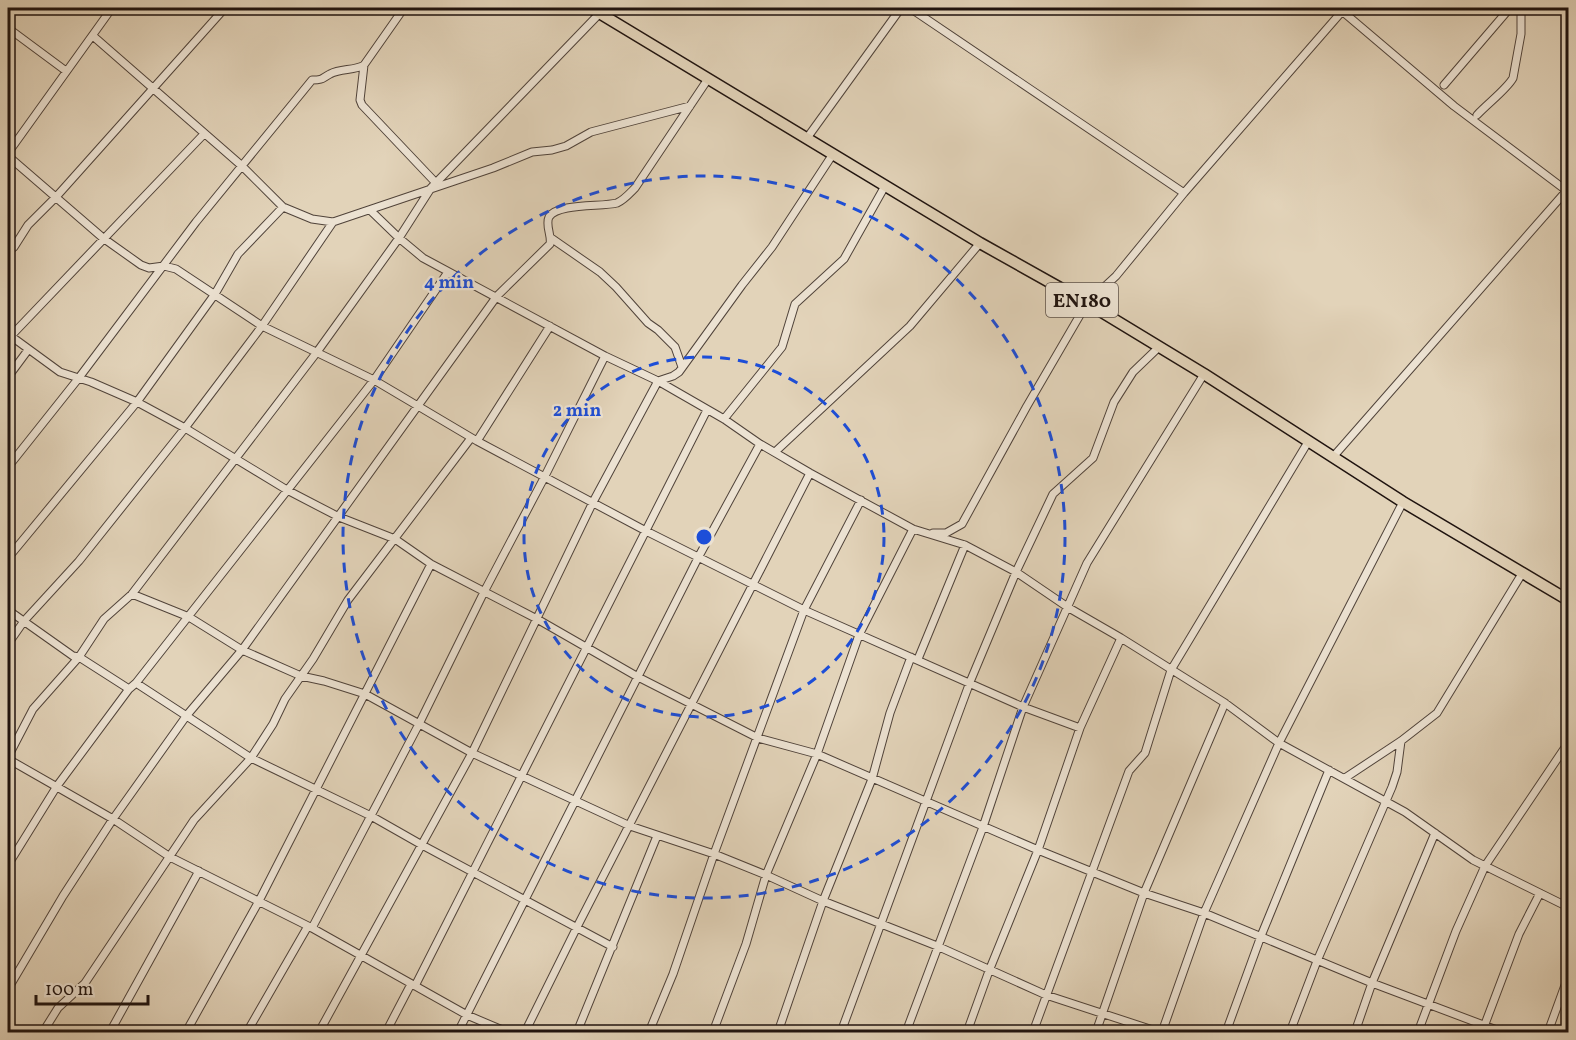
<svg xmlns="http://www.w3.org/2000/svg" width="1576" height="1040" viewBox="0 0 1576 1040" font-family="Vollkorn,serif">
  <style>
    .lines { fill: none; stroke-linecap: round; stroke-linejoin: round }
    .street-casing { stroke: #50433a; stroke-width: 9 }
    .primary-casing { stroke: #1f130f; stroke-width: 13 }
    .street { stroke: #ece2d2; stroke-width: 7 }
    .primary { stroke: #e2d3b9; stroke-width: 10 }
    .ring { fill: none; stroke: #1d4ed8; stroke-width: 3; stroke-dasharray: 10 8 }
    .labels { text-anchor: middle; stroke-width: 4.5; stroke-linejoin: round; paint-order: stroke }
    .shield { fill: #ece2d2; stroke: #5c514a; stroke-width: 1.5 }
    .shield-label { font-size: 20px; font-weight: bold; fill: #1f130f }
    .centre { fill: #1d4ed8; stroke: #ece2d2; stroke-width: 3 }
    .ring-label { font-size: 18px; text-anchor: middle; font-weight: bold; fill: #1d4ed8; stroke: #ece2d2; stroke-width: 4.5; stroke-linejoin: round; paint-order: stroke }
  </style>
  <rect width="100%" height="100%" fill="#e2d3b9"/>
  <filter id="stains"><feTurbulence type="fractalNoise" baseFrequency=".00333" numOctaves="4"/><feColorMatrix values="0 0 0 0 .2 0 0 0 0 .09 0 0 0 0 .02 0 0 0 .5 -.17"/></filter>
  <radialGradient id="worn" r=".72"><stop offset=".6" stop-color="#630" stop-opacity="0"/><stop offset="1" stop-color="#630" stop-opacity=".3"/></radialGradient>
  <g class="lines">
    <defs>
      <path id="street" d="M910 8 1184 193
        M1342 11 1454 106 1567 191
        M600 13 431 188 399 238 317 352 132 594 189 617 242 650 301 676 324 681 365 694 472 753 630 826 714 854 766 875 823 901 937 946 1046 995 1159 1032
        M8 28 66 71
        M93 36 242 166 283 207 312 219 333 222 493 168 532 152 552 150 566 146 591 132 690 106
        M364 65 360 100 362 105 436 183
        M1444 85 1510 8
        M1477 115C1487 104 1507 89 1513 78L1521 34V8
        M807 138 901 8
        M8 153 112 8
        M8 156 103 238 141 265 149 268 164 266 176 269 262 326 374 380 477 441 646 531 804 610 1023 707 1080 728
        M370 210 399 238 423 258 605 356 658 381 724 419 760 444 810 473 913 529 965 545 1016 572 1069 608 1121 638 1225 703 1279 743 1405 812 1473 860 1568 907
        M551 238 600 272 616 287 648 323 658 330 675 347 682 367
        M8 252 14 247 28 225 56 197 225 8
        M8 334 60 372 91 382 137 402 185 428 287 490 339 517 395 539 431 564 537 619 638 677 758 738 817 754 1038 850 1144 893 1204 913 1372 983 1502 1032
        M9 338 204 134
        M8 377 28 350
        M724 419 782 347 795 304 844 259 885 186
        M477 441 550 326
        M775 452 910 326 980 243
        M1333 457 1568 189
        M8 467 78 379 196 222 312 80C324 80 322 78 330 74 341 68 354 71 364 65L404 8
        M933 533H946L962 524 1027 406 1087 303 1116 276 1184 193 1345 8
        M8 558 137 402 215 294 238 254 283 207
        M8 610 73 656 79 657 129 689
        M8 644 24 621 79 561 185 428 262 326 333 222
        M918 659 965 545
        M136 683 251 758 371 816 422 845 613 947
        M8 757 33 709 79 657 104 619 132 594
        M8 759 113 819 170 857 312 928 467 1015 507 1032
        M1345 778 1401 741 1437 713 1523 572
        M8 865 57 786 129 689 136 683 374 380 448 272
        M312 928 419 724 484 592 544 478 605 356
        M415 986 707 410
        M8 989 63 896 113 819 187 715 242 650 497 296 550 244C552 236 545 225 549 217 557 203 602 207 617 203 624 200 630 193 635 188L708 79
        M43 1032 58 1008 85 983 194 820 251 758 273 724 285 699 313 659 348 600 471 438
        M110 1032 199 871
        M186 1032 259 901 431 564
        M247 1032 308 926
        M319 1032 472 753 593 502 658 381 673 376 679 372 742 285 772 247 833 154
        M386 1032 411 984
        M458 1032 699 556 760 444
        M525 1032 577 927 810 473
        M577 1032 657 836
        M649 1032 673 974 714 854 804 610 861 500
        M713 1032 746 944 766 875 817 754 859 635 913 529
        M778 1032 823 901 872 779 890 713 911 657
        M841 1032 970 682 1016 572 1053 494 1093 458 1114 402 1133 372 1159 347
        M906 1032 983 827 1023 707 1087 563 1204 374
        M967 1032 989 971 1038 850 1080 728 1121 638
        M1033 1032 1129 771 1145 753 1171 670 1308 442
        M1096 1032 1144 893 1225 703
        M1162 1032 1204 913 1279 743 1403 502
        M1226 1032 1261 936 1329 770
        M1290 1032 1317 961 1392 787 1397 772 1401 741
        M1355 1032 1372 983 1435 833
        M1418 1032 1456 931 1485 866 1568 743
        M1482 1032 1519 934 1540 893
        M1548 1032 1568 977"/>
      <path id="primary" d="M591 8 980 243 1087 303 1204 374 1403 502 1568 600"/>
    </defs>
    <!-- street casing -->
    <use href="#street" class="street-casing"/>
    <!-- primary casing -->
    <use href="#primary" class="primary-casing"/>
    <!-- street -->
    <use href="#street" class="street"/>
    <!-- primary -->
    <use href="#primary" class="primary"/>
  </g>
  <!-- distance rings -->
  <g class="ring">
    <circle cx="704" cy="537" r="180"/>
    <circle cx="704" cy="537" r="361"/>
  </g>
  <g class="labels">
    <!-- shield labels -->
    <rect class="shield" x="1046" y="283" width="72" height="34" rx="4.5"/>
    <g class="shield-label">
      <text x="1082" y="307">EN180</text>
    </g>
  </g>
  <circle cx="704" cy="537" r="9" class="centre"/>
  <g class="ring-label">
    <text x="449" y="288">4 min</text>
    <text x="577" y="416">2 min</text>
  </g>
  <!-- margin -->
  <rect width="1576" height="1040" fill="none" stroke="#e2d3b9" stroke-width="30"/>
  <rect x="9" y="9" width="1558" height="1022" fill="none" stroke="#1f130f" stroke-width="3"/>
  <rect x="15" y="15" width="1546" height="1010" fill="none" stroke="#1f130f" stroke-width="1.5"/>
  <!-- scale -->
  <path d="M36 995v9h112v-9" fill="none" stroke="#1f130f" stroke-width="3"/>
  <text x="45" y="995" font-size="18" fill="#1f130f" stroke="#ece2d2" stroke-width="4.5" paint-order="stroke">100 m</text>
  <rect width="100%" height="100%" filter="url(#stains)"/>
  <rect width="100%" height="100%" fill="url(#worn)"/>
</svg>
